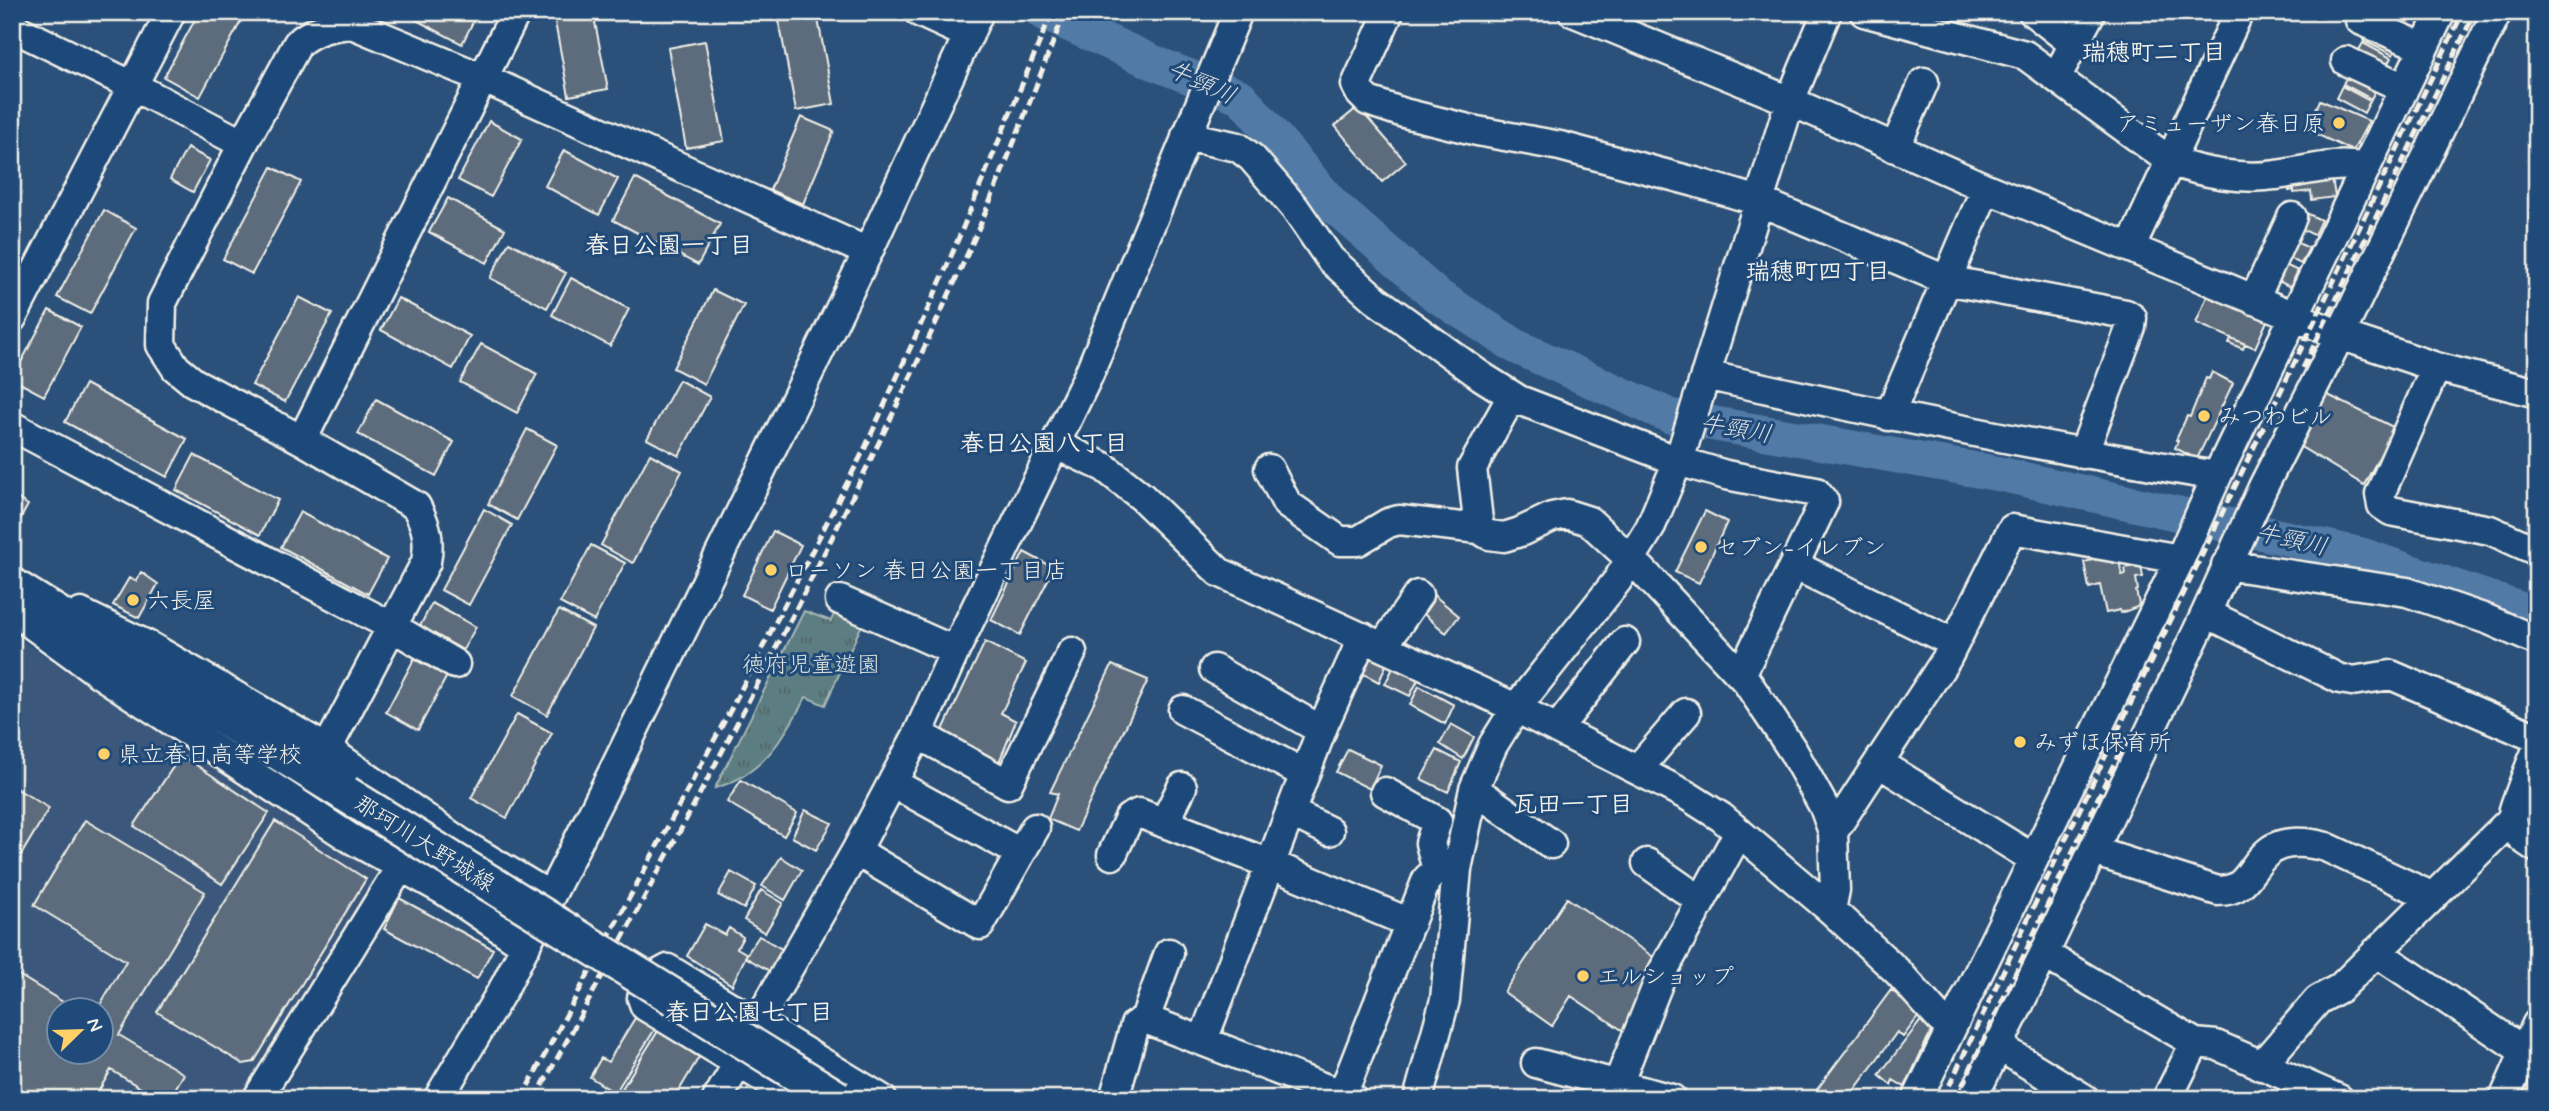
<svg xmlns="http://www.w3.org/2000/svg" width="2549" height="1111" viewBox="0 0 2549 1111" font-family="Mynerve,'Klee One',sans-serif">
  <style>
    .built { fill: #3a597b; fill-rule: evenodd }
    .grass { fill: url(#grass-tufts); stroke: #a8b7b4; stroke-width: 2 }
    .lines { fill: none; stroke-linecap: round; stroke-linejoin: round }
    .river { stroke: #517aa6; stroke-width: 35 }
    .building { fill: #5c6c7c; stroke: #f4f1e8; stroke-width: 2 }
    .minor-casing { stroke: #f4f1e8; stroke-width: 33 }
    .major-casing { stroke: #f4f1e8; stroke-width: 40 }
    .minor { stroke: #1f4a7a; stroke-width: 28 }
    .major { stroke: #1f4a7a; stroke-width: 35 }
    .rail { stroke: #f4f1e8; stroke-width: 5; stroke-dasharray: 10 5; stroke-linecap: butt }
    .major-bridge-casing { stroke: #f4f1e8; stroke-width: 40; stroke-linecap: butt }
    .major-bridge { stroke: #1f4a7a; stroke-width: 35 }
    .poi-dot { fill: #ffd166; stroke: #1f4a7a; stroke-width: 2.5 }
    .labels { text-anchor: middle; stroke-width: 6; stroke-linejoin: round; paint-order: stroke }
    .poi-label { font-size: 23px; fill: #f4f1e8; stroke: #1f4a7a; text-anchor: start }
    .park-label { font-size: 23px; fill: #dde0d9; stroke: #1f4a7a }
    .street-label { font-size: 23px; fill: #f4f1e8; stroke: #1f4a7a }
    .neighbourhood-label { font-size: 24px; font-weight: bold; fill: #f4f1e8; stroke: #1f4a7a }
    .water-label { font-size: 24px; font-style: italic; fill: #dcdfde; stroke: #1f4a7a }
  </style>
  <defs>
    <pattern id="grass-tufts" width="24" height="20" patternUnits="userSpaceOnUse" patternTransform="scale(1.75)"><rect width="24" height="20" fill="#5c7d81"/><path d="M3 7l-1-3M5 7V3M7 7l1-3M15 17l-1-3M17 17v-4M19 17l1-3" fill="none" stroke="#536566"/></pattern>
  </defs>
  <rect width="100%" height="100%" fill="#2b517a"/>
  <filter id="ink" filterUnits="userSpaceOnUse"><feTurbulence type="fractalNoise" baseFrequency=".0143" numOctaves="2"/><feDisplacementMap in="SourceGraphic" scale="14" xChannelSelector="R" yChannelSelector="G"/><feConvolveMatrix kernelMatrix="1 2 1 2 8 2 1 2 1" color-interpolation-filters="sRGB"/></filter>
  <g filter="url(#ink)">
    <!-- built -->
    <path class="built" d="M12 635 379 873 240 1099H12ZM60 1010H102V1052H60Z"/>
    <!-- grass -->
    <path class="grass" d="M838 605 865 618 825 705 806 697C783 738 763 775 715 788L804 611 831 621Z"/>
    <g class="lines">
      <!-- river -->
      <path class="river" d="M1042 12 1157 64 1241 97 1333 205 1436 295 1517 347 1670 416 2000 474 2362 555 2517 608 2537 621"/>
    </g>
    <!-- building -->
    <path class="building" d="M199 12H246L200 97 164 77Z
      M401 12H478L462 44Z
      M553 12H593L608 89 569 96Z
      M2374 12H2404L2408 14 2399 30Z
      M817 14 834 104 796 111 779 21Z
      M2370 29 2398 44 2393 55 2364 41Z
      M705 41 724 141 686 148 668 48Z
      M2363 43 2391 58 2384 70 2356 55Z
      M2349 72 2377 87 2371 99 2343 84Z
      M2342 86 2370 101 2364 113 2336 98Z
      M2320 100 2369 121 2353 151 2307 130Z
      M1358 107 1406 162 1382 182 1335 126Z
      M801 117 834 131 803 204 770 190Z
      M489 121 522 139 491 197 458 180Z
      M187 148 210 160 193 192 170 179Z
      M564 150 618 179 599 215 545 186Z
      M272 167 301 182 252 274 223 259Z
      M2331 171 2335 197 2312 200 2311 191 2294 193V190L2289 191 2287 177Z
      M635 178 720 224 698 265 613 220Z
      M448 198 505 229 487 263 429 232Z
      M104 210 136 228 90 314 57 297Z
      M2302 211 2321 220 2314 235 2295 226Z
      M2289 239 2309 248 2301 264 2282 255Z
      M509 242 566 273 547 308 490 278Z
      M2279 262 2298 271 2290 287 2271 277Z
      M571 278 629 309 610 346 552 315Z
      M713 290 744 305 704 384 673 368Z
      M2207 296 2267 321 2255 348 2196 323Z
      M299 297 332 314 285 402 252 385Z
      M398 298 470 336 453 369 381 330Z
      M49 310 81 327 44 396 12 379Z
      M2231 338 2245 344 2243 349 2229 343Z
      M481 344 537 374 517 413 460 382Z
      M2212 372 2233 383 2197 459 2175 448 2178 441 2176 440 2187 416 2190 417 2206 378 2209 379Z
      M679 380 710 397 679 456 647 439Z
      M85 384 187 439 167 477 65 422Z
      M2322 392 2395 428 2364 485 2296 444Z
      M376 399 454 442 436 476 358 434Z
      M527 429 557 445 517 520 488 504Z
      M650 454 682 471 633 563 601 545Z
      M194 455 278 500 260 535 176 490Z
      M12 495 28 505 12 534Z
      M484 509 512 525 469 605 441 590Z
      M1705 511 1727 522 1699 583 1675 572Z
      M300 512 387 559 368 594 281 547Z
      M773 531 801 545 770 609 742 595Z
      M591 545 625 563 594 621 560 603Z
      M1024 552 1054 568 1020 635 991 620Z
      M2098 557 2119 560 2122 575 2126 574 2125 568 2141 565 2143 577 2136 578 2138 590 2136 591 2139 604 2137 607 2121 613 2120 610 2106 613 2100 585 2089 588 2084 562 2098 559Z
      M141 572 158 584 139 618 113 605 129 578 136 581Z
      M1430 592 1459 616 1446 633 1418 609Z
      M432 603 476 627 463 650 420 626Z
      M559 610 593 628 547 715 513 696Z
      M985 642 1026 663 1001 713 1016 721 997 767 940 736Z
      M1369 654 1387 663 1379 682 1360 672Z
      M414 659 447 676 418 730 386 712Z
      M1112 665 1148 680 1076 831 1048 819 1058 794 1050 792Z
      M1394 666 1419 678 1410 696 1385 684Z
      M1419 686 1454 705 1445 724 1410 705Z
      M517 714 552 733 507 818 471 798Z
      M1451 724 1474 737 1463 759 1440 744Z
      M1348 749 1381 765 1370 789 1336 772Z
      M1437 750 1461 762 1448 792 1421 779Z
      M181 755 269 813 222 884 134 826Z
      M741 780 797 813 784 836 727 802Z
      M12 786 49 808 12 870Z
      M805 810 832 823 816 850 792 837Z
      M85 820 205 892 119 1035 184 1074 169 1099H159L111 1070 94 1099H12V971L76 1010H60V1052H102V1010H97L126 961 34 905Z
      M275 821 366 879 254 1062 243 1064 157 1012Z
      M781 857 802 870 785 900 762 886Z
      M731 872 756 886 744 909 718 895Z
      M761 890 783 903 765 933 744 920Z
      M399 898 493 949 477 979 384 929Z
      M1567 898 1658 960 1628 1034 1571 996 1552 1026 1504 992Z
      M705 924 725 935 729 928 743 937 737 948 747 954 732 985 687 956Z
      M759 936 787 952 775 974 745 957Z
      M1891 990 1921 1013 1903 1037 1897 1032 1848 1099H1810Z
      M635 1018 655 1029 615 1093 590 1077 601 1058 608 1062Z
      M1922 1019 1933 1027 1905 1087 1893 1080 1891 1085 1879 1075Z
      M658 1031 699 1057 674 1099H625L618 1095Z"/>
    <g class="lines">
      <defs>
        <path id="minor" d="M919 12 969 35
          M1389 12 1356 85 1360 93 1368 101 1404 113 1477 131 1560 146 1695 182 1759 201 1946 280 2126 314 2132 318 2131 327 2083 454
          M1573 12 1790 101 1986 188 2340 335 2436 367 2537 393
          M1864 12 2025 55 2170 161C2202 173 2242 180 2276 175 2309 171 2333 161 2366 168
          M2033 12 2075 45
          M2360 20 2423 47
          M12 27 135 87 243 144
          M2346 61 2404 88
          M2057 76 2091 12
          M1186 136 1238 147 1252 158 1295 208 1330 259 1376 300 1481 376 1519 400
          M1895 148 1924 82
          M2131 246 2239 12
          M2254 300 2292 217
          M12 318 171 12
          M2436 367 2380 494 2382 505 2391 511 2490 530 2537 551
          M1705 375C1875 413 2045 448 2217 476
          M1889 416 1986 188
          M12 426 391 626 455 664
          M302 440 516 12
          M1054 444 1104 467 1142 497 1219 572 1516 708 1688 796 1721 817 1831 910 1898 972 1940 1019 1951 1027
          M1269 469 1287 504 1340 541H1358L1388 523 1399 520 1479 529 1489 535 1504 537 1520 532 1552 517 1567 514 1589 521 1642 570 1747 682 1793 751 1824 807 1833 832 1835 890 1831 910
          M1479 529 1472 468 1507 405 1519 400 1678 461 1726 475 1816 492 1824 502 1741 675
          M1794 565 1954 643
          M2226 565 2407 592 2489 620 2537 641
          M840 600 955 651
          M12 610 97 672 350 838 445 891 526 946
          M81 613 151 647 327 749 461 843 550 896
          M2206 613 2340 679 2352 681 2391 675 2537 738
          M1383 646 1418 595
          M1214 669 1321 730
          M1183 710 1305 774
          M1557 729 1625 642
          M918 734 1008 784 1072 652
          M327 749 426 562C430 539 427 527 416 506L302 440 193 382 176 368 161 345 162 303 243 144 298 43C315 29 330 26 352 24L482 78 868 252
          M2537 750C2531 764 2525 779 2520 793 2508 822 2508 831 2537 848
          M1879 763 2034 859
          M1637 770 1686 713
          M893 783 1020 853
          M1474 789 1551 844
          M1385 792 1437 821 1430 843 1437 870
          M1290 812 1329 831
          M1164 823 1182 787
          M1833 832 1947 658 2012 529 2180 559
          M856 851 980 925 1035 828
          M2093 851 2218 891C2248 891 2248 869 2268 852 2283 839 2309 842 2326 847L2433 897
          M1112 855 1129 818 1139 813 1270 864 1410 923
          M1647 863 1701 901
          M2376 952 2524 1051
          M2044 954 2195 1043 2216 1045 2339 1099
          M1145 1019 1169 953
          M1203 1040 1324 724 1363 637
          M1997 1045 2085 1099
          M1536 1063 1672 1099
          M2261 1066 2318 1000 2340 988 2511 820
          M1341 1094 1349 1078 1427 879 1437 870 1457 869
          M257 1099 401 866
          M438 1099 505 986 614 770 868 252 979 12
          M717 1099 739 1062 757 1023 856 851 918 734 955 651 1089 374 1238 12
          M798 1099 645 1006 642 998 657 975 668 969 882 1099
          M1114 1099 1135 1025 1145 1019 1353 1099
          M1418 1099 1445 1000 1457 869 1474 789 1493 745 1516 708 1617 581 1650 528 1681 454 1790 101 1827 12
          M1612 1099 1663 971 1739 832
          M1917 1099 2180 559 2217 476 2441 12
          M1972 1099 2044 954 2206 613 2263 487 2340 335 2497 12
          M2167 1099 2195 1043
          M2504 1099 2537 1024"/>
        <path id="major" d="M12 586 346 794"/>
      </defs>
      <!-- minor casing -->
      <use href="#minor" class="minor-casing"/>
      <!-- major casing -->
      <use href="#major" class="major-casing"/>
      <!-- minor -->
      <use href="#minor" class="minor"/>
      <!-- major -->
      <use href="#major" class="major"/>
      <!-- rail -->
      <path class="rail" d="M2303 368 2475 12
        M521 1099 731 709 865 448 945 271 1052 12
        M535 1099C683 828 829 557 957 277 997 190 1030 100 1065 12
        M1943 1099 2067 836 2463 12
        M1956 1099 2129 732"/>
      <defs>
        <path id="major-bridge" d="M346 794 838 1099"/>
      </defs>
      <!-- major-bridge casing -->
      <use href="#major-bridge" class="major-bridge-casing"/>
      <!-- major-bridge -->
      <use href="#major-bridge" class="major-bridge"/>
    </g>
  </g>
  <!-- markers -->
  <g class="poi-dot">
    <circle cx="2339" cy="123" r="7"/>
    <circle cx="2204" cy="416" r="7"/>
    <circle cx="1701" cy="547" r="7"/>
    <circle cx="771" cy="570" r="7"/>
    <circle cx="133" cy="600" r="7"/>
    <circle cx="2020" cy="742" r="7"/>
    <circle cx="104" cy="754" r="7"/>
    <circle cx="1583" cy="976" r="7"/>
  </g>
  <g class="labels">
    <!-- poi labels -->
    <g class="poi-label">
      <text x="2325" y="131" text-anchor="end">アミューザン春日原</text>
      <text x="2218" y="424">みつわビル</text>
      <text x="1715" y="555">セブン-イレブン</text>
      <text x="785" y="578">ローソン 春日公園一丁目店</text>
      <text x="147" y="608">六長屋</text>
      <text x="2034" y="750">みずほ保育所</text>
      <text x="118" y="762">県立春日高等学校</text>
      <text x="1597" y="984">エルショップ</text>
    </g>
    <!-- park labels -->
    <g class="park-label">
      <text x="811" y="672">徳府児童遊園</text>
    </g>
    <!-- street labels -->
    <g class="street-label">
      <text transform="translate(425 843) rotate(32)" y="8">那珂川大野城線</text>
    </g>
    <!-- neighbourhood labels -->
    <g class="neighbourhood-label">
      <text x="2154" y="60">瑞穂町二丁目</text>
      <text x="669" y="253">春日公園一丁目</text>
      <text x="1818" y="279">瑞穂町四丁目</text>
      <text x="1044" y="451">春日公園八丁目</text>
      <text x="1573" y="812">瓦田一丁目</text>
      <text x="749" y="1020">春日公園七丁目</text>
    </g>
    <!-- water labels -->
    <g class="water-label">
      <text transform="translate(1202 82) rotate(25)" y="8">牛頸川</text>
      <text transform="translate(1736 428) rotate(10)" y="8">牛頸川</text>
      <text transform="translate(2292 539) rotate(13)" y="8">牛頸川</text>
    </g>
  </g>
  <!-- margin -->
  <rect width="2549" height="1111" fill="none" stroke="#1f4a7a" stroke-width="42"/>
  <rect x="21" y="21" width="2507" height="1069" fill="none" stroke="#f4f1e8" stroke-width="2.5" filter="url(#ink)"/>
  <!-- north arrow -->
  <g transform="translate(80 1031) rotate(67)"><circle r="33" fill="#1f4a7a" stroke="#748da6" stroke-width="2"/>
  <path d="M0-5L12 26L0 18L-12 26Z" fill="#ffd166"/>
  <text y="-10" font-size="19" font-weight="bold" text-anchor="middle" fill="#f4f1e8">N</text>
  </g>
</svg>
